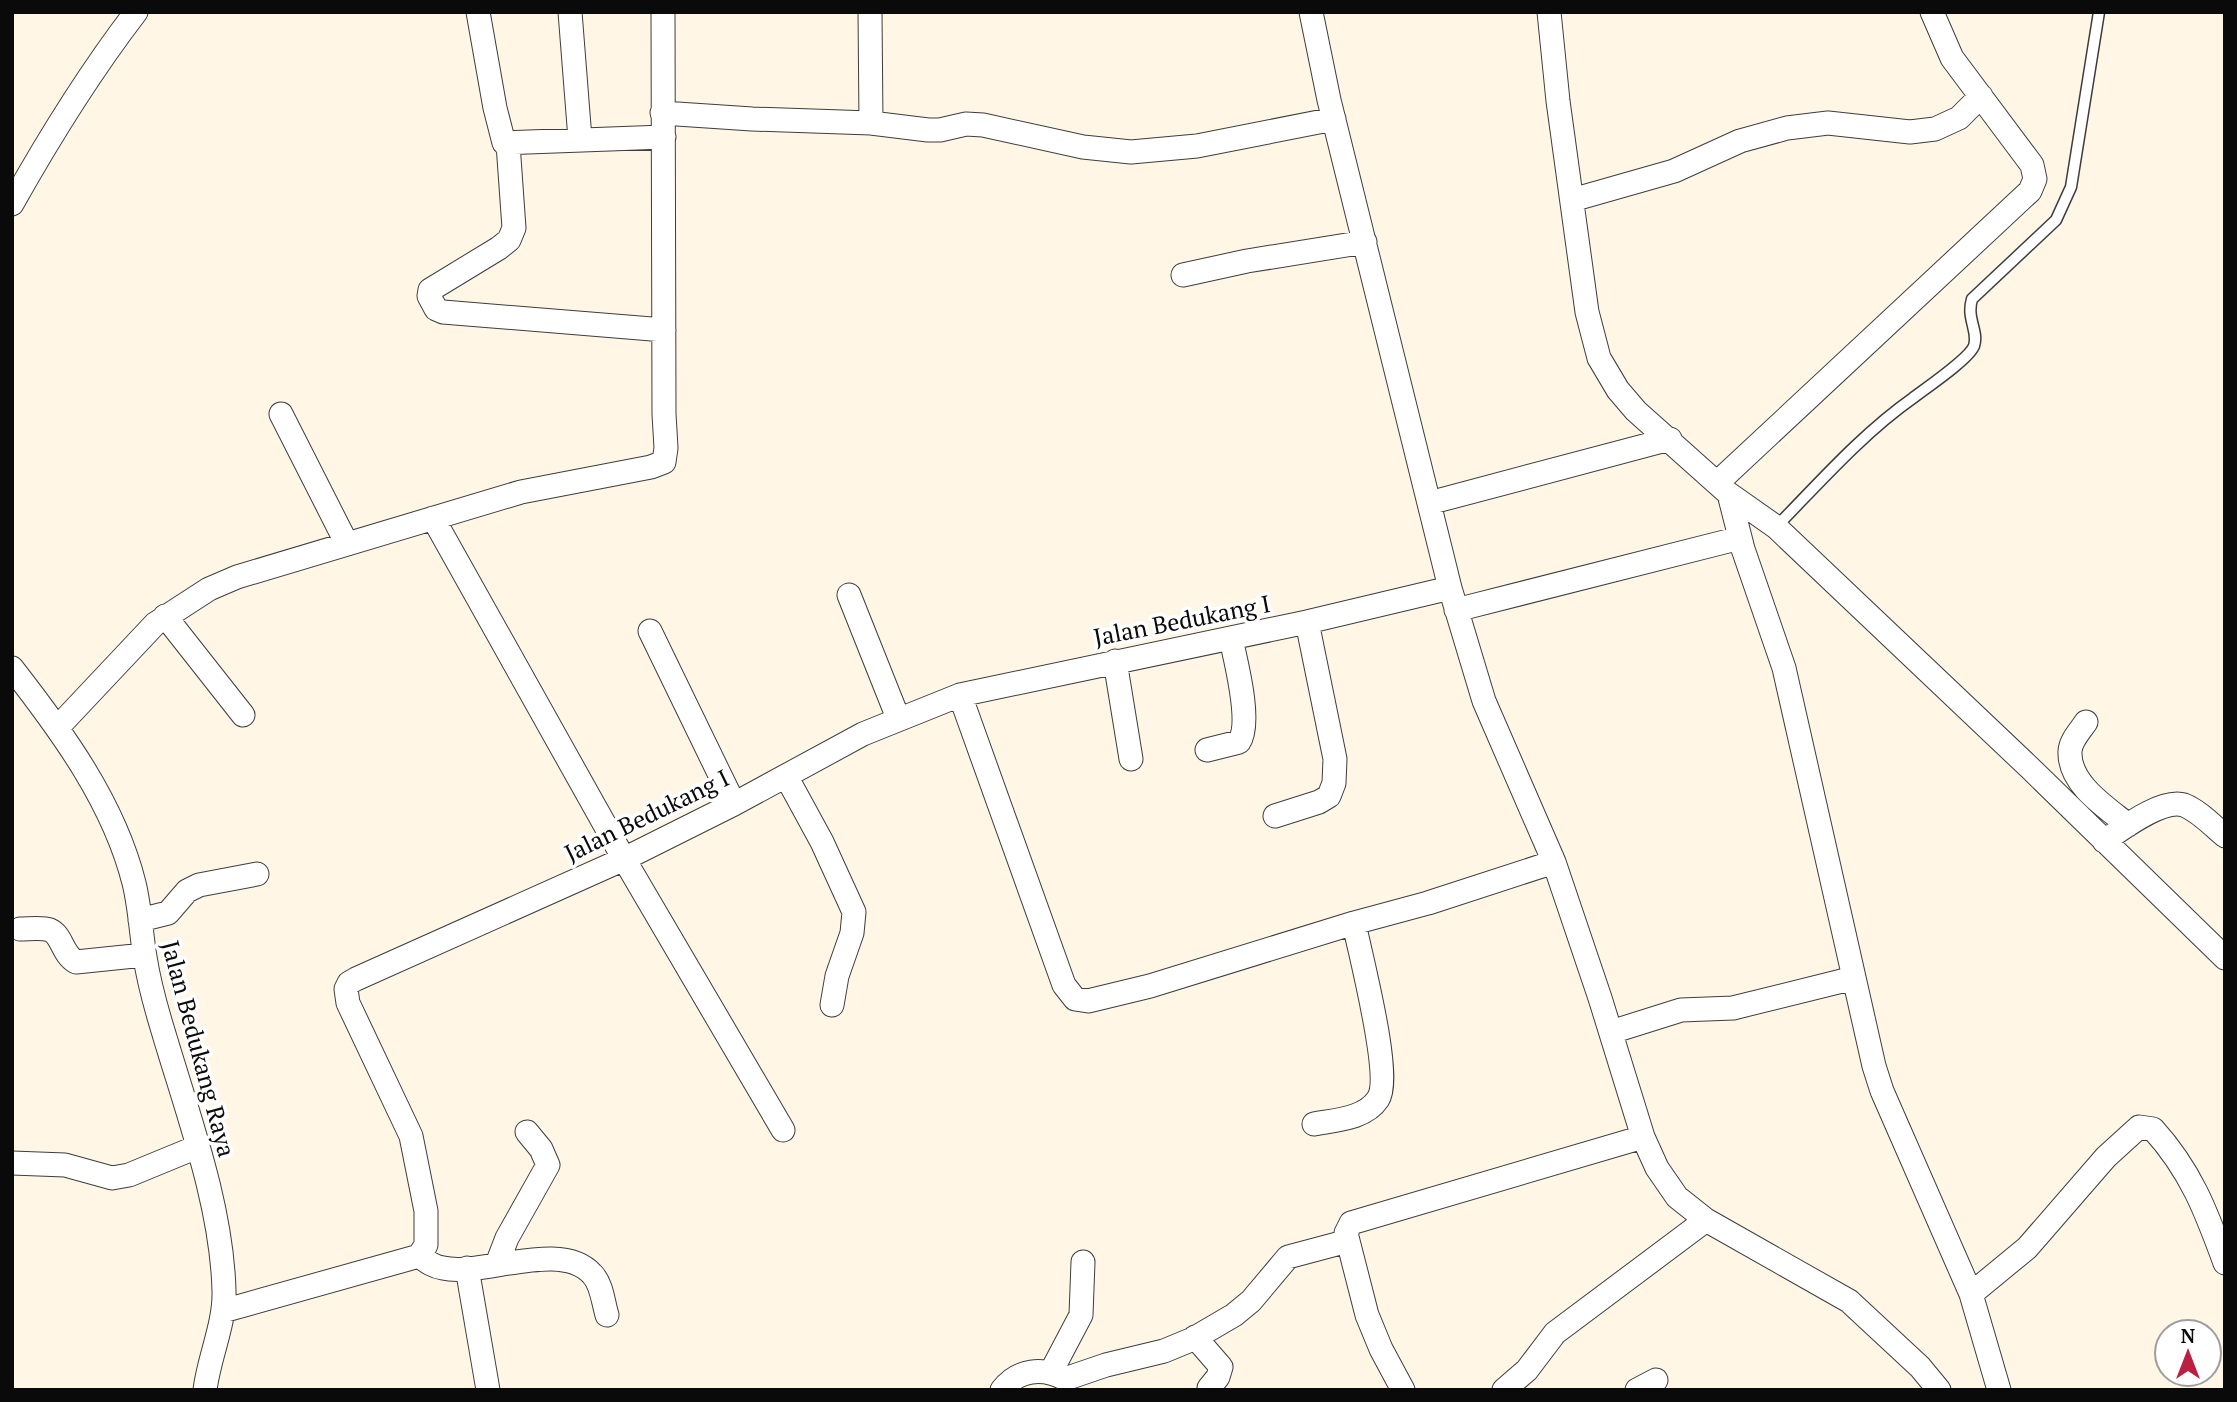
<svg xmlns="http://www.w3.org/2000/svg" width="2237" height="1402" viewBox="0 0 2237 1402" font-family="'PT Serif',serif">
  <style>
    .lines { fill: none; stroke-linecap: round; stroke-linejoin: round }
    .service-casing { stroke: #3d3d3d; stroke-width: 13 }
    .minor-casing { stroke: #3d3d3d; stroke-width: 25 }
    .service { stroke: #fff; stroke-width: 10 }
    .minor { stroke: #fff; stroke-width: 23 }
    .labels { text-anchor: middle; stroke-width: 7; stroke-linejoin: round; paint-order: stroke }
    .street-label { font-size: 24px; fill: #0a0a0a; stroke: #fff }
  </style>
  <rect width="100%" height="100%" fill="#fff6e6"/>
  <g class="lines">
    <defs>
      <path id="service" d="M1776 527C1820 482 1862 434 1913 398 1926 388 1969 359 1974 346 1979 331 1966 319 1972 299L2056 220 2071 187 2099 12"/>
      <path id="minor" d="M478 12 495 108 504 143 664 137
        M570 12 580 139
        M870 12 871 123
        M1311 12 1329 100 1450 588 1484 701 1554 862 1600 998 1643 1137 1657 1168 1677 1197 1706 1220 1849 1301 1920 1367 1939 1390
        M1549 12 1558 101 1587 312 1599 358 1618 390 1636 411 1729 494 1776 527 2030 768 2225 958
        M662 113 752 119 871 123 928 130H940L966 124 983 125 1083 147 1131 152 1197 146 1334 119
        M508 144 514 228 509 240 499 248 430 290 429 296 436 309 443 312 664 330
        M1572 200 1674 171 1740 141 1787 128 1828 123 1910 132 1935 129 1959 118 1981 96
        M12 204C49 138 90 72 136 12
        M1183 275 1247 261 1365 242
        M281 414 347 544
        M1717 483 2030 191 2035 179 2032 165 1952 58 1932 12
        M1729 494 1743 549 1784 668 1874 1066 1882 1091 1971 1294 1999 1390
        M1429 503 1670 439
        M433 518 624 859 783 1130
        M849 595 898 718
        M1456 610 1740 538
        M165 616 243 715
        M650 631 734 804
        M1115 661 1131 759
        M12 668C62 732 114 803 134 883 140 907 141 933 145 957 149 983 156 1008 164 1034 188 1115 222 1206 224 1291 225 1324 209 1357 205 1390
        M960 695 1064 985 1075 999 1088 1001 1150 986 1354 923 1428 903 1554 862
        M2086 722C2080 731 2070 741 2070 752 2069 784 2106 807 2128 825
        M58 727 155 624 209 589 237 577 521 492 651 467 664 462 666 448 664 414 663 12
        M1207 750 1239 742C1252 723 1236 662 1231 639
        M786 776 822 842 854 912 852 933 837 976 832 1005
        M1275 816 1319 802 1329 796 1334 783 1335 759 1307 622
        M2104 841C2122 829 2162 798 2184 805 2199 811 2213 826 2225 836
        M140 920 168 913 187 891 199 885 257 874
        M20 929C29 929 42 927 50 930 62 935 62 954 76 962L144 955
        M1611 1032 1681 1010 1733 1008 1854 978
        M1314 1124C1335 1120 1365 1119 1378 1099 1393 1077 1360 954 1354 923
        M12 1163 65 1165 112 1178 129 1175 197 1147
        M419 1256C427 1262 434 1267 443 1268 482 1277 561 1239 592 1274 602 1284 603 1302 607 1315
        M497 1264 507 1238 548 1165 541 1149 527 1132
        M467 1268 488 1390
        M1971 1294 2027 1248 2106 1157 2139 1127 2153 1129C2191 1171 2206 1211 2225 1263
        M223 1311 419 1256 426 1245V1211L411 1136 348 1003 346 989 349 983 356 979 624 859 734 804 863 734 960 695 1307 622 1450 588
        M1195 1337 1221 1367 1218 1377 1209 1388
        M1051 1372 1081 1315 1083 1262
        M1065 1379 1106 1365 1164 1351 1193 1339 1234 1315 1251 1301 1288 1257 1348 1241
        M1002 1390C1018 1369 1043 1367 1065 1379
        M1403 1390 1381 1349 1367 1315 1346 1233 1351 1223 1643 1137
        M1504 1390 1527 1370 1555 1333 1706 1220
        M1637 1390 1656 1380"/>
    </defs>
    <!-- service casing -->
    <use href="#service" class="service-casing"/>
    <!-- minor casing -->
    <use href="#minor" class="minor-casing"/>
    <!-- service -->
    <use href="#service" class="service"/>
    <!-- minor -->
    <use href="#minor" class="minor"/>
  </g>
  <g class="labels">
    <!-- street labels -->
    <g class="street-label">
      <text transform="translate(1182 621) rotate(-11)" y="8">Jalan Bedukang I</text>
      <text transform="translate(647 816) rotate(-26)" y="8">Jalan Bedukang I</text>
      <text transform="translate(198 1049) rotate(75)" y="8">Jalan Bedukang Raya</text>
    </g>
  </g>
  <!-- border -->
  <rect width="2237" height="1402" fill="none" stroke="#0a0a0a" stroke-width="28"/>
  <!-- north arrow -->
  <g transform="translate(2188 1353)"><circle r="33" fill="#ffffff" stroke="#9d9d9d" stroke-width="2"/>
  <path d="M0-5L12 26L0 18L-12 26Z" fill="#bb2041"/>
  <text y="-10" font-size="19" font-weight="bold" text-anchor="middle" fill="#0a0a0a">N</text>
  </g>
</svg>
